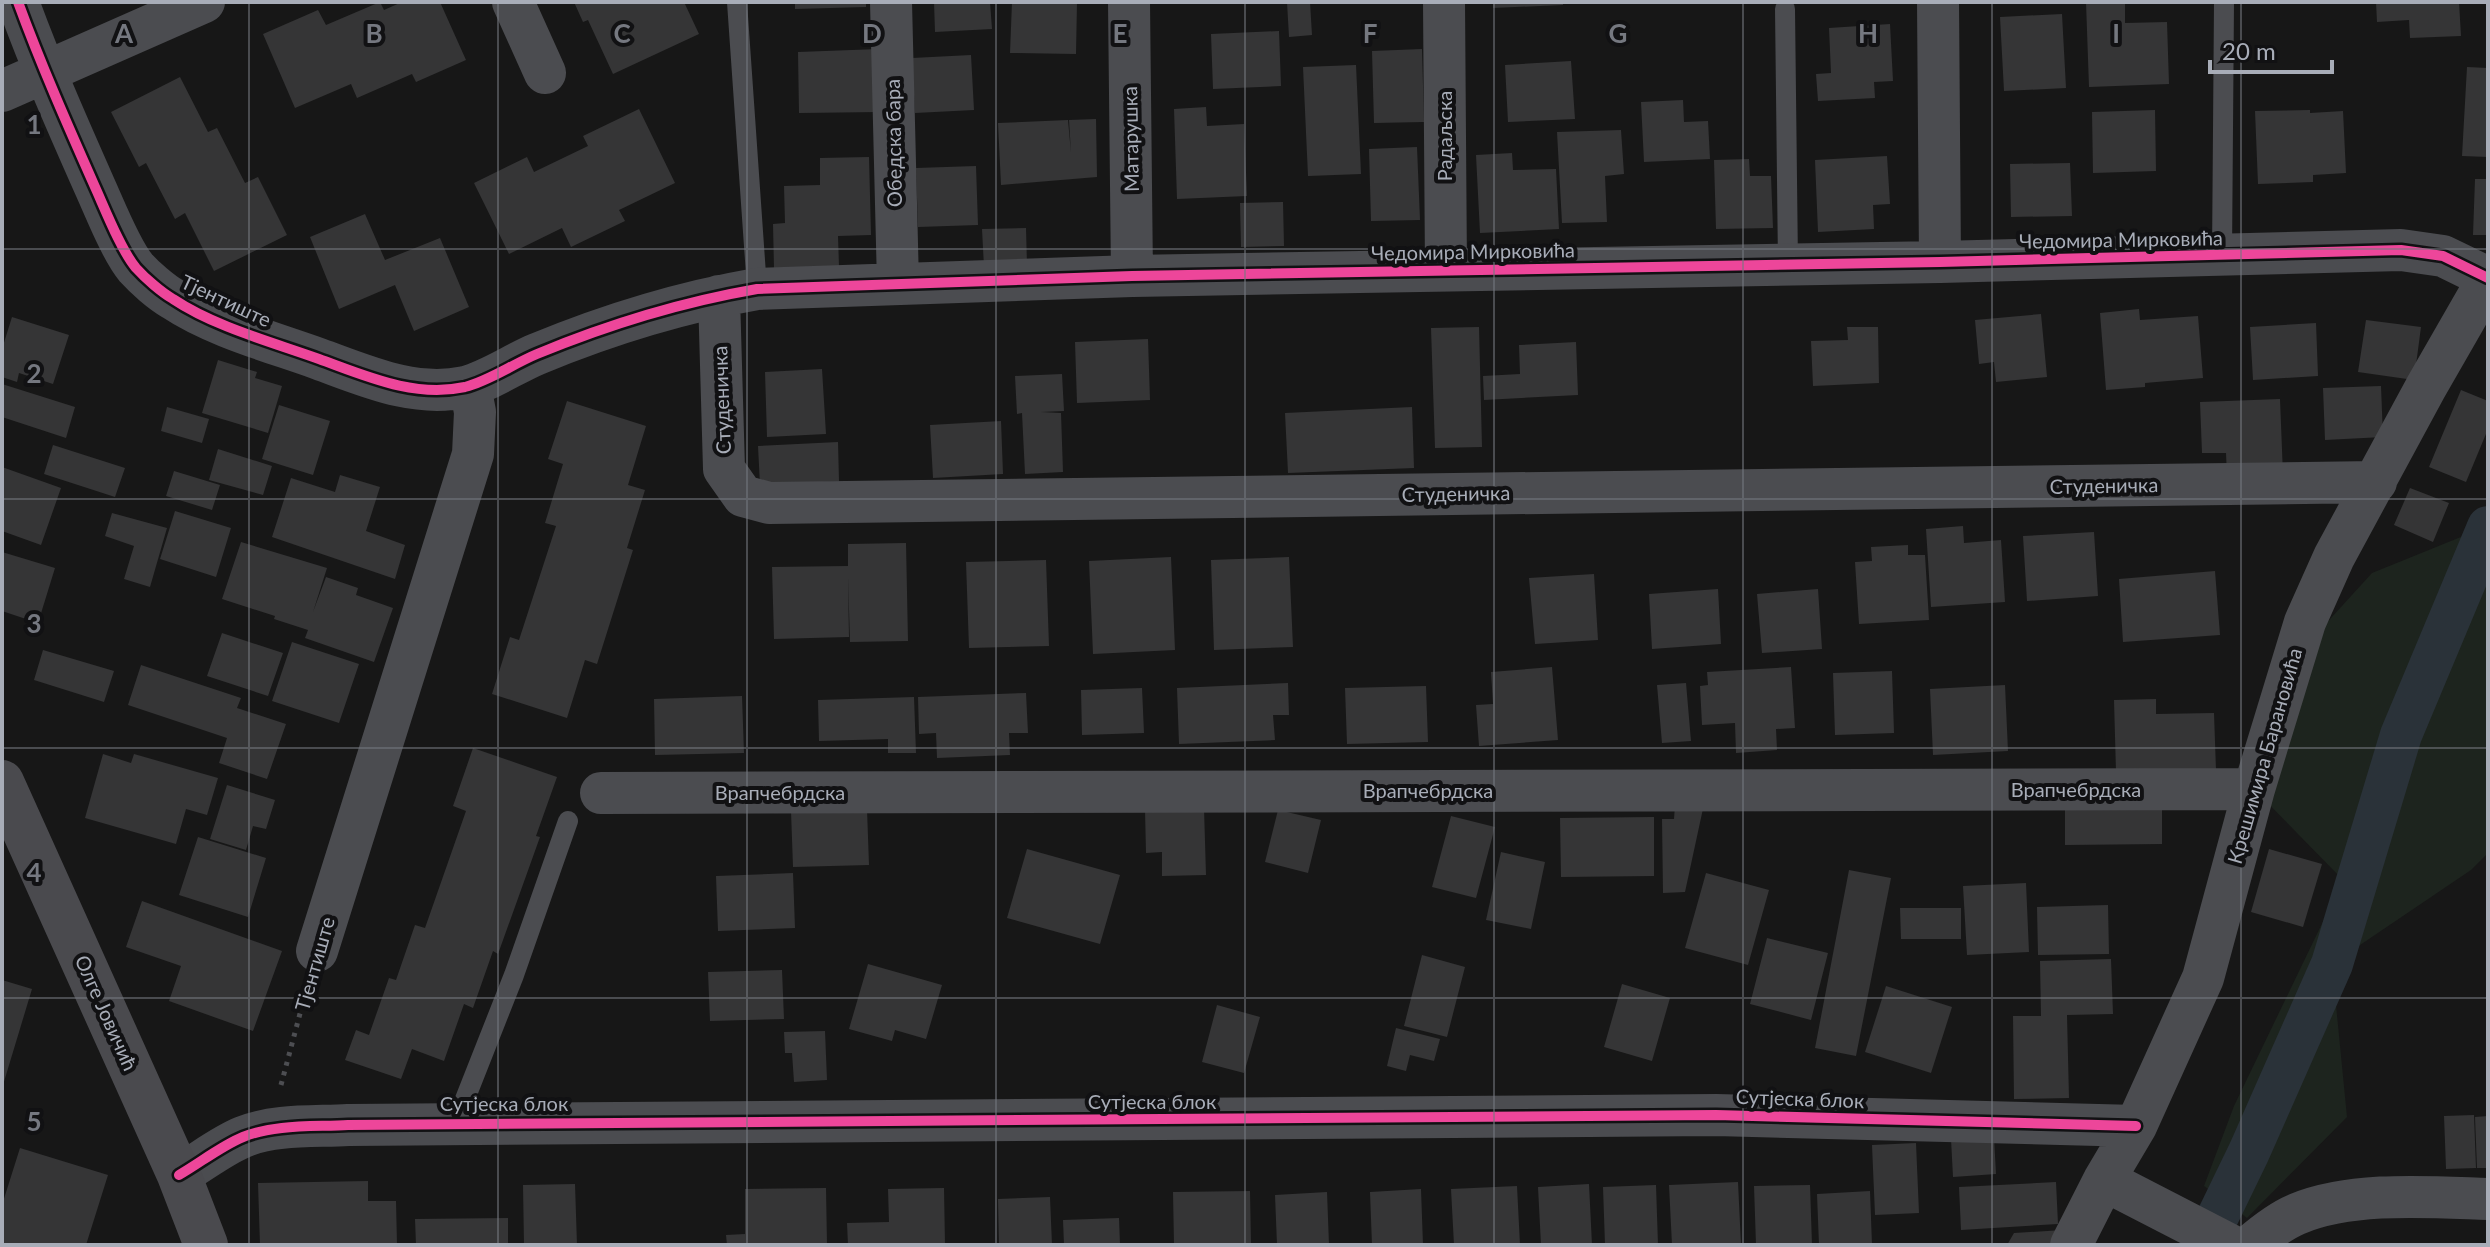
<svg xmlns="http://www.w3.org/2000/svg" width="2490" height="1247" viewBox="0 0 2490 1247" font-family="Lato,sans-serif">
  <style>
    .green { fill: #1d241e }
    .lines { fill: none; stroke-linecap: round; stroke-linejoin: round }
    .canal { stroke: #2a3239; stroke-width: 42 }
    .building { fill: #353536 }
    .path { stroke: #4d4e52; stroke-width: 5; stroke-dasharray: 4 6; stroke-linecap: butt }
    .lane { stroke: #4b4c50; stroke-width: 20 }
    .street { stroke: #4b4c50; stroke-width: 42 }
    .secondary { stroke: #4a4a4e; stroke-width: 44 }
    .cycleway-casing { stroke: #111113; stroke-width: 15 }
    .cycleway { stroke: #ed469a; stroke-width: 10 }
    .grid { fill: none; stroke: #757880; stroke-width: 2; stroke-opacity: 0.55 }
    .labels { text-anchor: middle; stroke-width: 8; stroke-linejoin: round; paint-order: stroke }
    .street-label { font-size: 20px; fill: #a8adb8; stroke: #111113 }
    .grid-label { font-size: 26px; text-anchor: middle; font-weight: bold; fill: #757880; stroke: #111113; stroke-width: 8; stroke-linejoin: round; paint-order: stroke }
  </style>
  <rect width="100%" height="100%" fill="#171717"/>
  <!-- green -->
  <path class="green" d="M2488 526V853L2471 870 2332 964 2347 1117 2247 1218 2204 1186 2234 1106 2343 880 2254 789 2291 662 2372 573Z"/>
  <g class="lines">
    <!-- canal -->
    <path class="canal" d="M2204 1245 2249 1152 2332 964 2401 735 2488 527"/>
  </g>
  <!-- building -->
  <path class="building" d="M380 2 384 10 402 2H440L466 60 416 82 412 74 357 98 351 84 295 108 263 34 318 10 326 25Z
    M574 2H684L699 34 613 74 588 20 583 22Z
    M795 2H866V7L795 9Z
    M934 2H990L992 29 935 32Z
    M1012 2H1077L1076 54 1010 53Z
    M1287 2H1310L1312 35 1289 37Z
    M1493 2H1563V5L1493 8Z
    M2086 2H2125V23L2167 22 2169 84 2089 87Z
    M2376 2H2459L2461 36 2410 38 2409 20 2377 22Z
    M2062 14 2066 88 2004 91 2000 17Z
    M1890 24 1893 81 1874 82 1875 98 1818 101 1816 74 1831 73 1829 28Z
    M1279 31 1281 86 1213 89 1211 34Z
    M879 49 880 112 799 113 798 52Z
    M1422 49 1424 122 1374 123 1372 51Z
    M971 55 974 110 915 113 912 58Z
    M1571 61 1575 119 1508 122 1505 65Z
    M1356 65 1361 174 1308 176 1303 67Z
    M2467 67 2488 68V157L2462 156Z
    M180 77 208 132 217 128 245 183 258 177 287 235 214 271 185 213 175 219 146 163 139 167 111 112Z
    M1683 100 1684 122 1708 121 1710 159 1644 162 1641 102Z
    M1206 107 1207 126 1244 124 1247 196 1177 199 1174 109Z
    M639 109 675 183 619 210 625 221 571 247 562 228 509 254 474 183 527 157 534 172 588 146 583 136Z
    M2155 110 2156 171 2093 173 2092 112Z
    M2310 110V113L2343 111 2346 173 2313 175V182L2258 184 2255 111Z
    M1096 119 1097 177 1001 185 998 123 1068 120 1071 153 1069 120Z
    M1621 130 1624 174 1605 176 1607 222 1562 223 1557 132Z
    M1417 147 1420 220 1371 221 1369 149Z
    M1512 153 1513 170 1556 169 1559 229 1480 233 1476 155Z
    M1887 156 1890 204 1873 205 1874 229 1818 232 1815 160Z
    M869 157 871 235 838 236 839 266 774 268 773 224 785 223 784 186 820 185V158Z
    M1749 159 1750 176H1771L1773 228 1716 229 1714 160Z
    M2070 163 2072 216 2011 217 2010 164Z
    M976 166 978 225 918 227 916 168Z
    M2475 179H2488V235H2473Z
    M1283 202 1284 246 1241 247 1240 203Z
    M365 214 385 260 440 238 469 307 414 331 395 285 339 309 310 237Z
    M1026 228 1027 265 984 267 982 229Z
    M2139 309 2140 320 2198 316 2203 378 2145 383V387L2106 390 2100 313Z
    M2041 314 2047 377 1996 382 1994 362 1979 364 1975 320Z
    M12 317 69 335 53 384 19 373 17 382 2 377V349Z
    M2366 320 2421 327 2414 380 2358 372Z
    M2316 323 2318 376 2253 380 2250 327Z
    M1479 327 1482 447 1435 448 1431 328Z
    M1847 327H1878L1879 383 1813 386 1811 341 1848 340Z
    M1148 339 1150 400 1077 403 1075 342Z
    M1576 342 1578 395 1484 400 1483 376 1520 374 1519 345Z
    M218 360 257 372 255 378 282 386 268 433 202 413Z
    M822 369 826 434 767 437 765 372Z
    M1062 374 1064 411 1041 412 1061 413 1063 472 1025 474 1022 413 1017 414 1015 376Z
    M2 384 75 407 66 438 2 417Z
    M2381 386 2383 437 2325 440 2323 388Z
    M2461 390 2488 401V429L2466 482 2429 467Z
    M2280 399 2283 475 2227 476 2226 453H2202L2200 402Z
    M567 401 646 426 628 485 645 490 627 548 633 550 597 664 585 660 567 718 492 694 510 637 519 640 556 526 545 523 563 464 548 459Z
    M279 405 330 421 313 475 262 459Z
    M167 407 209 419 202 443 161 431Z
    M1412 407 1414 468 1288 473 1285 413Z
    M1001 421 1003 474 933 478 930 425Z
    M838 442 839 481 760 485 758 446Z
    M53 445 125 468 115 497 44 474Z
    M218 449 272 466 263 495 209 480Z
    M2 467 61 488 41 545 2 531Z
    M174 471 220 485 212 510 166 496Z
    M340 475 380 487 366 531 405 545 395 579 272 537 291 478 335 492Z
    M2410 488 2449 503 2433 542 2394 525Z
    M175 511 231 528 216 577 160 559Z
    M112 513 167 528 150 587 124 579 134 546 105 536Z
    M1963 526 1964 543 2001 540 2005 602 1931 607 1926 529Z
    M2094 532 2098 596 2027 601 2023 536Z
    M241 542 327 568 313 612 326 577 358 588 356 595 393 608 374 662 305 638 308 630 274 619 275 616 222 599Z
    M906 543 908 641 850 642 848 577 849 637 774 639 772 567 848 566V544Z
    M1908 545V555H1925L1929 620 1859 624 1855 562 1872 561 1871 547Z
    M2 552 55 568 38 623 2 611Z
    M1171 557 1175 650 1093 654 1089 561Z
    M1289 557 1293 647 1214 650 1211 560Z
    M1046 560 1049 646 969 648 966 562Z
    M2215 571 2220 635 2123 642 2119 579Z
    M1594 574 1598 640 1535 644 1529 578Z
    M1718 589 1721 644 1652 649 1649 594Z
    M1818 589 1822 649 1762 653 1757 594Z
    M222 633 283 653 268 696 207 676Z
    M292 642 359 664 339 723 272 701Z
    M43 650 114 671 104 702 34 680Z
    M141 665 241 698 237 708 286 724 267 779 219 763 227 738 128 705Z
    M1552 667 1558 740 1479 746 1476 705 1493 704 1491 672Z
    M1791 667 1795 728 1776 729 1777 750 1736 753 1735 723 1702 725 1700 686 1708 685 1707 672Z
    M1892 671 1894 733 1835 735 1833 673Z
    M1288 683 1289 715H1273L1275 740 1179 744 1177 688Z
    M1686 683 1691 741 1662 743 1657 685Z
    M2005 685 2008 751 1933 755 1930 689Z
    M1426 686 1428 742 1347 744 1345 688Z
    M1142 688 1144 733 1082 735 1081 690Z
    M1026 693 1028 733H1009L1010 755 937 758 936 733 919 734 918 697Z
    M742 696 744 753 655 755 654 699Z
    M914 697 916 753H888V739L819 741 818 700Z
    M2156 699V714L2214 713 2216 770 2116 772 2114 700Z
    M473 748 557 777 536 836 540 837 498 954 493 951 473 1008 464 1004 444 1061 412 1049 401 1079 345 1060 356 1030 369 1035 389 978 396 980 415 925 425 928 466 811 453 806Z
    M103 754 131 763 134 754 218 778 207 815 186 809 176 844 85 818Z
    M227 785 275 800 266 829 253 826 246 850 210 839Z
    M1704 804 1685 892 1663 893 1662 819H1674L1675 805Z
    M2162 805V844L2065 845V806Z
    M1204 808 1206 875 1162 876V852L1146 853 1145 810Z
    M867 809 869 865 793 867 791 811Z
    M1278 810 1321 820 1308 873 1265 862Z
    M1451 816 1495 827 1476 898 1432 887Z
    M1654 817V876L1561 877 1560 818Z
    M198 837 266 858 248 917 179 895Z
    M1027 849 1120 875 1100 944 1007 918Z
    M2269 849 2322 864 2303 927 2251 912Z
    M1501 852 1545 862 1531 929 1486 920Z
    M1849 870 1891 878 1856 1056 1815 1048Z
    M793 873 795 928 718 931 716 876Z
    M1706 873 1769 890 1748 965 1685 948Z
    M2026 883 2029 952 1967 955 1963 886Z
    M142 901 282 951 253 1031 169 1001 181 966 126 947Z
    M2108 905 2109 954 2038 955 2037 907Z
    M1900 908H1961V939H1901Z
    M1767 938 1828 953 1811 1020 1750 1004Z
    M1422 955 1465 967 1447 1037 1404 1026Z
    M2111 959 2113 1014 2067 1015 2069 1098 2014 1099 2013 1016H2041L2040 961Z
    M868 964 942 985 926 1039 895 1030 892 1041 849 1029Z
    M782 970 784 1019 710 1021 708 972Z
    M2 980 32 989 3 1085H2Z
    M1622 984 1670 998 1652 1061 1604 1047Z
    M1886 986 1952 1007 1931 1073 1865 1052Z
    M1217 1005 1260 1017 1244 1073 1202 1062Z
    M1396 1028 1440 1039 1434 1061 1410 1055 1406 1071 1387 1066Z
    M825 1031 827 1080 794 1082 792 1053H785L784 1032Z
    M2474 1115 2476 1168 2446 1169 2444 1116Z
    M2488 1116V1168H2477L2475 1117Z
    M1994 1137 1996 1174 1953 1177 1951 1139Z
    M1916 1143 1919 1213 1875 1215 1872 1145Z
    M20 1148 108 1175 86 1245H2V1205Z
    M368 1181V1201H396L397 1245H260L258 1183Z
    M1738 1182 1741 1245H1672L1669 1185Z
    M2056 1182 2058 1224 1961 1230 1959 1187Z
    M575 1184 577 1245H524L523 1185Z
    M1589 1184 1592 1245H1541L1538 1187Z
    M1656 1185 1658 1245H1605L1603 1187Z
    M1810 1185 1812 1245H1756L1754 1186Z
    M1517 1186 1520 1245H1454L1451 1189Z
    M826 1188 827 1245H727L726 1235 745 1234V1189Z
    M944 1188 945 1245H848L847 1223 889 1222 888 1189Z
    M1421 1189 1423 1245H1372L1370 1192Z
    M1250 1191 1251 1245H1174L1173 1192Z
    M1870 1191 1872 1245H1819L1817 1194Z
    M1327 1192 1329 1245H1277L1275 1195Z
    M1050 1197 1052 1245H999L998 1199Z
    M508 1218V1245H416L415 1219Z
    M1119 1218 1120 1245H1064L1063 1220Z
    M2063 1230V1245H2007L2014 1233Z"/>
  <g class="lines">
    <!-- path -->
    <path class="path" d="M281 1085 306 991"/>
    <!-- lane -->
    <path class="lane" d="M737 2 757 289
      M1785 9 1788 264
      M2222 256 2224 2
      M456 1122 514 975 568 821"/>
    <!-- street -->
    <path class="street" d="M18 2C41 65 68 126 95 187 105 209 121 250 136 268 145 278 161 292 173 299 215 327 272 342 319 359 366 376 414 398 465 387 489 381 513 364 537 354 607 325 682 302 757 289L1132 276 1940 262 2401 250 2443 256 2488 278
      M513 2 545 73
      M891 2 898 284
      M1129 2 1132 276
      M1444 2 1446 270
      M1938 2 1940 262
      M2 91 204 2
      M719 296 724 469 743 496 769 503 2376 482
      M601 793 2254 789
      M317 951 473 454 475 412 470 386
      M179 1175C200 1163 221 1146 243 1137 275 1124 314 1127 348 1125L1716 1115 2136 1126
      M2104 1180 2230 1245
      M2071 1245 2104 1180 2136 1126 2203 978 2254 789 2305 622 2334 557 2426 387 2488 279
      M2251 1245C2265 1233 2280 1221 2297 1214 2352 1191 2429 1197 2488 1199"/>
    <!-- secondary -->
    <path class="secondary" d="M2 782 179 1175 206 1245"/>
    <defs>
      <path id="cycleway" d="M18 2C41 65 68 126 95 187 105 209 121 250 136 268 145 278 161 292 173 299 215 327 272 342 319 359 366 376 414 398 465 387 489 381 513 364 537 354 607 325 682 302 757 289L1132 276 1940 262 2401 250 2443 256 2488 278
        M179 1175C200 1163 221 1146 243 1137 275 1124 314 1127 348 1125L1716 1115 2136 1126"/>
    </defs>
    <!-- cycleway casing -->
    <use href="#cycleway" class="cycleway-casing"/>
    <!-- cycleway -->
    <use href="#cycleway" class="cycleway"/>
  </g>
  <!-- grid -->
  <path class="grid" d="M249 2V1245M498 2V1245M747 2V1245M996 2V1245M1245 2V1245M1494 2V1245M1743 2V1245M1992 2V1245M2241 2V1245M2 249H2488M2 499H2488M2 748H2488M2 998H2488"/>
  <g class="labels">
    <!-- street labels -->
    <g class="street-label">
      <text transform="translate(1445 136) rotate(-90)" y="7">Радаљска</text>
      <text transform="translate(1131 139) rotate(-91)" y="7">Матарушка</text>
      <text transform="translate(894 143) rotate(-91)" y="7">Обедска бара</text>
      <text transform="translate(2121 240) rotate(-1)" y="7">Чедомира Мирковића</text>
      <text transform="translate(1473 252) rotate(-1)" y="7">Чедомира Мирковића</text>
      <text transform="translate(226 301) rotate(25)" y="7">Тјентиште</text>
      <text transform="translate(722 400) rotate(-92)" y="7">Студеничка</text>
      <text transform="translate(2104 486) rotate(-1)" y="7">Студеничка</text>
      <text transform="translate(1456 494) rotate(-1)" y="7">Студеничка</text>
      <text transform="translate(2265 756) rotate(-74)" y="7">Крешимира Барановића</text>
      <text x="2076" y="797">Врапчебрдска</text>
      <text x="1428" y="798">Врапчебрдска</text>
      <text x="780" y="800">Врапчебрдска</text>
      <text transform="translate(315 964) rotate(-74)" y="7">Тјентиште</text>
      <text transform="translate(106 1013) rotate(66)" y="7">Олге Јовичић</text>
      <text transform="translate(1800 1099) rotate(2)" y="7">Сутјеска блок</text>
      <text x="1152" y="1109">Сутјеска блок</text>
      <text x="504" y="1111">Сутјеска блок</text>
    </g>
  </g>
  <g class="grid-label">
    <text x="124" y="43">A</text>
    <text x="374" y="43">B</text>
    <text x="622" y="43">C</text>
    <text x="872" y="43">D</text>
    <text x="1120" y="43">E</text>
    <text x="1370" y="43">F</text>
    <text x="1618" y="43">G</text>
    <text x="1868" y="43">H</text>
    <text x="2116" y="43">I</text>
    <text x="34" y="134">1</text>
    <text x="34" y="383">2</text>
    <text x="34" y="633">3</text>
    <text x="34" y="882">4</text>
    <text x="34" y="1131">5</text>
  </g>
  <!-- border -->
  <rect width="2490" height="1247" fill="none" stroke="#a8adb8" stroke-width="8"/>
  <!-- scale -->
  <path d="M2210 60v12h122v-12" fill="none" stroke="#a8adb8" stroke-width="4"/>
  <text x="2222" y="60" font-size="24" fill="#a8adb8" stroke="#111113" stroke-width="6" paint-order="stroke">20 m</text>
</svg>
